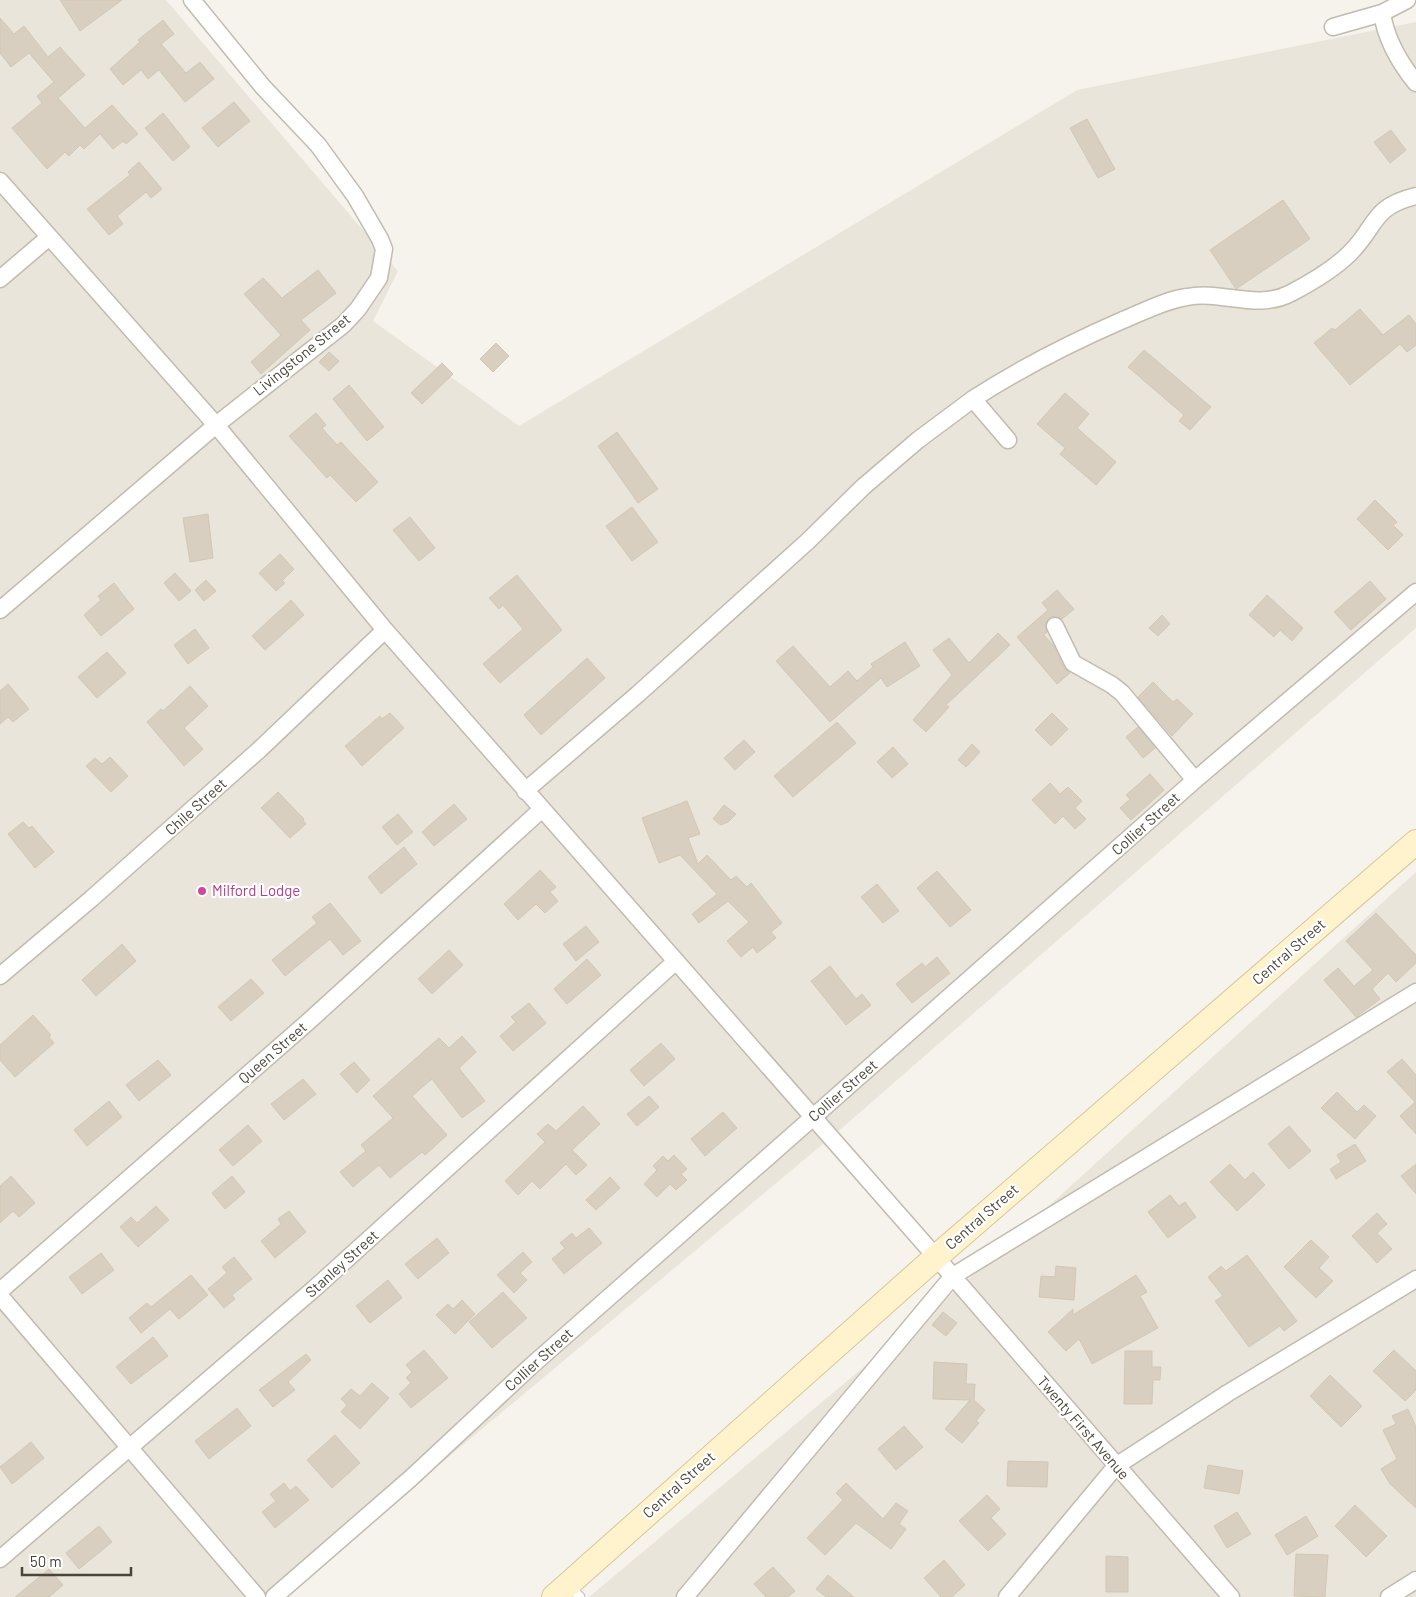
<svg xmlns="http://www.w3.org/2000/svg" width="1416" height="1597" viewBox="0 0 1416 1597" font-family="Barlow,sans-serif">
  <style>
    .residential { fill: #eae5da }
    .building { fill: #d8cfc1; stroke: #d3c7b4 }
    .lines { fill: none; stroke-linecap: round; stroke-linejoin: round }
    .lane-casing { stroke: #c2bbae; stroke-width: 11 }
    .street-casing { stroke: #c2bbae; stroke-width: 19 }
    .secondary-casing { stroke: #d6c79b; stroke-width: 26 }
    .lane { stroke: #fff; stroke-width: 9 }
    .street { stroke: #fff; stroke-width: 16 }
    .secondary { stroke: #fff3cd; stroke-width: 24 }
    .hotel-dot { fill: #d1479c; stroke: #fff; stroke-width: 2 }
    .labels { text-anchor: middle; stroke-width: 4.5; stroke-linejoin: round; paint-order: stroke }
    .street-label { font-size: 15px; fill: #4b4439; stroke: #fff }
    .hotel-label { font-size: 15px; fill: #b23c85; stroke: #fff; text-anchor: start }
  </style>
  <rect width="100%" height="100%" fill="#f6f3ec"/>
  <!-- residential -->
  <path class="residential" d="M0 0H166L398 271 373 321 519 426 1077 90 1416 22V628L842 1128 281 1597H0Z
    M1416 872V1597H589L963 1284Z"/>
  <!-- building -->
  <path class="building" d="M60 0H122L80 31Z
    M0 18 14 34 24 26 48 57 60 47 85 75 58 98 85 128 112 105 138 134 126 144 123 141 113 149 100 134 84 149 80 145 69 156 65 152 47 169 12 128 42 103 37 96 54 82 29 53 11 67 0 53Z
    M163 20 174 34 161 44 186 73 200 62 214 79 185 102 159 70 148 79 141 70 123 85 110 69 140 42 138 40Z
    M234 102 250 121 218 147 202 128Z
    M163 113 190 147 173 161 145 128Z
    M1087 119 1115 169 1098 178 1070 128Z
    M1391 130 1406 150 1390 163 1374 142Z
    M139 162 162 189 151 198 146 192 117 216 123 224 109 235 87 209 130 175 128 172Z
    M1283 200 1310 239 1236 289 1210 250Z
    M318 270 336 293 301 320 310 330 261 374 251 362 281 335 244 294 263 278 282 298Z
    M1360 309 1383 335 1409 315 1416 324V345L1407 352 1400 344 1350 385 1314 343 1332 328 1335 330Z
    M496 343 509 356 493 372 480 359Z
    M1144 350 1211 407 1190 430 1179 421 1184 415 1128 367Z
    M329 352 339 361 329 371 319 362Z
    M442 363 453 374 422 404 411 393Z
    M349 385 384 427 367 441 333 399Z
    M1065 393 1089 414 1077 428 1116 462 1096 485 1060 454 1065 448 1037 424Z
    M316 413 326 425 322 428 337 445 341 442 378 482 356 502 330 475 327 478 289 436Z
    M617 432 658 489 638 503 598 446Z
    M1375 500 1397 522 1393 525 1403 535 1388 550 1357 519Z
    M632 507 658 542 632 561 606 526Z
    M208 514 213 558 190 562 183 518Z
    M410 517 435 548 419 561 393 530Z
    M280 554 294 569 282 581 285 583 276 591 259 573Z
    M175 573 191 591 179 601 164 583Z
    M517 575 562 630 500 683 483 664 523 629 503 605 499 609 489 598Z
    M206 580 216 591 204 601 195 590Z
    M1370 581 1386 599 1351 630 1334 612Z
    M114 583 134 609 101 636 84 615 101 600 98 596Z
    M1057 590 1074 609 1062 619 1056 616 1050 617 1045 625 1047 632 1044 635 1053 645 1064 668 1070 673 1057 684 1017 637 1048 610 1042 603Z
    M1267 595 1303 628 1292 641 1280 630 1274 637 1249 615Z
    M291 600 304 615 265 650 252 636Z
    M1162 615 1170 624 1158 636 1149 628Z
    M195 629 209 648 188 664 174 645Z
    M998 633 1010 645 946 705 949 707 926 732 913 720 952 675 933 650 949 638 969 663Z
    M905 642 920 666 887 687 881 678 830 722 776 661 793 646 830 687 848 671 857 681 873 667 871 664Z
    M107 652 126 673 97 698 78 677Z
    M587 658 605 678 541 735 524 715Z
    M1153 682 1173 702 1177 699 1193 714 1172 736 1138 697Z
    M8 684 29 709 13 722 8 717 0 724V691Z
    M190 686 208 706 184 728 203 749 184 766 147 722 161 709 163 711Z
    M390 713 404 728 362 766 345 746 380 716 382 719Z
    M1052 713 1068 729 1051 746 1035 730Z
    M837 722 856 743 793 797 774 776Z
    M1138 727 1155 748 1143 758 1126 737Z
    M744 740 755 752 735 770 724 758Z
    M972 744 980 752 966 767 958 760Z
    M893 747 908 764 892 778 877 762Z
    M110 757 128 776 111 792 86 766 95 758 102 764Z
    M1150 774 1164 790 1131 820 1120 808 1130 799 1126 795Z
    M1050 783 1060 794 1068 787 1082 801 1075 808 1086 819 1075 829 1063 816 1055 824 1032 800Z
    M278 792 304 819 303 820 306 824 290 838 261 808Z
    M687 801 700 834 688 838 698 864 707 855 731 880 736 876 747 887 751 883 782 923 771 932 776 938 757 953 753 947 741 957 727 941 749 922 728 901 699 923 692 914 717 894 680 855 659 863 642 818Z
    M454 804 467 819 434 846 422 832Z
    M724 805 736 814 728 822 721 825 713 819Z
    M398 814 413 832 397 845 382 827Z
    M23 822 29 828 32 826 54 852 35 868 8 834Z
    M404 847 417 864 381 894 368 877Z
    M540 870 556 887 550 892 558 901 545 913 536 904 518 920 504 904Z
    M937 871 971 910 950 927 917 888Z
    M877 884 899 911 883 923 861 897Z
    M330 903 361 941 343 955 330 939 285 976 272 960 317 923 312 917Z
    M1376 913 1416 955V963L1396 982 1388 973 1372 989 1380 999 1356 1017 1324 980 1338 968 1354 986 1373 970 1346 941Z
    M586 926 599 942 576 961 563 944Z
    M122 944 136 961 96 996 82 980Z
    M449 950 463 965 432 994 418 979Z
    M937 957 950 973 912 1003 896 984 922 963 925 967Z
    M587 959 601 975 567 1004 554 989Z
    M830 966 856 999 862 994 871 1005 846 1025 811 981Z
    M251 979 264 993 231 1021 218 1007Z
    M529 1003 546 1023 513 1051 500 1036 516 1022 511 1017Z
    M33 1015 51 1035 49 1037 54 1043 15 1077 0 1060V1045Z
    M462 1036 476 1052 459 1068 485 1101 462 1118 432 1079 412 1096 447 1135 425 1155 422 1152 390 1178 379 1165 353 1187 340 1172 366 1151 361 1145 393 1118 373 1096 439 1038 449 1048Z
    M661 1043 675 1059 644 1086 630 1070Z
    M1402 1059 1416 1075V1134L1400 1116 1415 1102 1387 1072Z
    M158 1060 171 1075 139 1101 126 1085Z
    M354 1062 370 1080 357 1093 340 1074Z
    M303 1079 316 1094 284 1120 271 1104Z
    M1337 1092 1357 1112 1364 1105 1376 1116 1355 1139 1321 1108Z
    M649 1096 659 1107 637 1126 627 1114Z
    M109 1101 122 1117 87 1146 74 1130Z
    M583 1106 600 1124 572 1150 587 1165 576 1175 566 1164 540 1189 532 1181 518 1195 505 1181 545 1142 537 1134 548 1124 556 1131Z
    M723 1112 737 1128 705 1156 691 1139Z
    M248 1125 262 1141 233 1166 219 1150Z
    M1289 1126 1311 1151 1289 1169 1268 1144Z
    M1355 1144 1366 1161 1336 1179 1330 1169 1341 1162 1337 1155Z
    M674 1155 687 1169 681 1174 687 1180 676 1190 670 1184 657 1197 644 1184 657 1170 653 1166 663 1156 668 1161Z
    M1230 1164 1245 1180 1253 1172 1265 1185 1237 1211 1210 1182Z
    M1416 1164V1194L1401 1176Z
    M11 1176 35 1203 19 1217 13 1211 0 1223V1186Z
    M232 1176 245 1192 225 1209 212 1193Z
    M610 1177 620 1188 596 1210 586 1200Z
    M1170 1195 1179 1206 1185 1202 1196 1217 1168 1238 1148 1212Z
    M156 1206 169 1220 138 1247 120 1227 131 1217 137 1223Z
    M289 1211 306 1232 275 1258 261 1241 281 1224 278 1219Z
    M1377 1213 1387 1224 1377 1233 1392 1249 1377 1263 1352 1236Z
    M589 1228 602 1243 564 1274 552 1259 565 1248 560 1243 572 1233 576 1238Z
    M437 1238 449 1253 418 1279 405 1264Z
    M1311 1240 1329 1257 1319 1268 1333 1281 1316 1298 1284 1267Z
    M523 1252 532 1262 520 1273 527 1280 514 1293 497 1275Z
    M101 1253 114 1270 82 1294 69 1277Z
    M1247 1255 1297 1321 1284 1331 1280 1326 1249 1347 1215 1301 1223 1296 1208 1277 1221 1266 1226 1271Z
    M234 1257 252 1279 232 1295 235 1299 224 1308 208 1289 227 1273 222 1267Z
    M1056 1266 1076 1268 1074 1300 1039 1297 1041 1276 1055 1277Z
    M191 1275 208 1295 179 1319 170 1309 141 1333 129 1318 147 1303 151 1307Z
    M1136 1275 1147 1292 1140 1296 1158 1328 1092 1364 1079 1339 1066 1351 1048 1332 1073 1309V1315Z
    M388 1280 402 1298 370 1323 356 1306Z
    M503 1292 527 1318 492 1348 469 1322Z
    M462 1300 475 1314 455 1334 436 1315 448 1304 453 1309Z
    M943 1312 957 1323 946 1336 932 1325Z
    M153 1337 168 1356 131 1384 116 1367Z
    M424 1350 448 1378 411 1408 399 1394 411 1383 406 1378 412 1372 406 1365Z
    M1394 1350 1416 1371V1390L1405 1401 1373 1371Z
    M1125 1351H1152V1367H1161L1160 1380H1153L1152 1404H1124Z
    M306 1354 311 1360 288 1382 295 1390 273 1407 259 1390Z
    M934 1362 967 1364 966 1384H975L974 1400 985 1410 976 1421 979 1423 962 1443 945 1429 970 1400 933 1399Z
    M1330 1375 1362 1406 1341 1427 1310 1396Z
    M372 1383 389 1398 360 1429 341 1412 347 1405 341 1399 351 1389 360 1396Z
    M237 1408 251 1426 209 1459 195 1441Z
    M1408 1409 1416 1427V1508L1390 1484 1381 1469 1397 1459 1383 1430 1396 1424 1392 1416Z
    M904 1426 923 1447 896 1470 878 1449Z
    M335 1435 360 1463 332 1488 307 1460Z
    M31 1442 44 1458 12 1484 0 1467Z
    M1008 1461 1048 1462 1047 1487 1007 1486Z
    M1208 1465 1243 1471 1239 1494 1204 1488Z
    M284 1483 290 1491 296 1486 309 1500 275 1528 262 1512 276 1501 270 1494Z
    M846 1483 883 1519 896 1503 908 1511 899 1524 906 1529 891 1549 856 1523 825 1555 807 1538 843 1500 836 1493Z
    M987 1495 1000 1509 991 1518 1006 1534 988 1551 959 1521Z
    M1355 1505 1387 1536 1366 1557 1335 1526Z
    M1237 1512 1251 1534 1227 1548 1214 1526Z
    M1306 1516 1318 1536 1287 1555 1275 1535Z
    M99 1526 112 1542 79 1569 66 1553Z
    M1296 1554 1328 1555 1325 1597 1294 1596Z
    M1106 1556 1128 1557V1592H1106Z
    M944 1560 965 1585 952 1597H941L924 1578Z
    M773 1567 795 1591 788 1597H766L754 1584Z
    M49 1569 63 1585 49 1597H15Z
    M828 1575 854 1597H826L816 1589Z"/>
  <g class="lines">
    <defs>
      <path id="lane" d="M568 1585 580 1597"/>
      <path id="street" d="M1382 13C1386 40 1399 62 1416 83
        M1333 27 1382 13 1407 0
        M0 181 216 425 385 630 936 1257 1231 1597
        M0 279 48 238
        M973 399C1021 368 1070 343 1123 320 1143 312 1165 300 1187 297 1222 290 1257 311 1291 293 1312 282 1333 270 1350 253 1378 225 1371 207 1416 196
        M0 610 216 425 343 325 358 309 379 278 384 249 380 239 355 196 318 145 263 87 192 0
        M1055 626 1073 663 1112 685 1122 693 1195 780
        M525 791 638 694 808 541 863 487 918 440 973 399 1008 440
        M0 976 91 899 259 750 385 630
        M0 1291 309 1021 541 810
        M0 1296 257 1597
        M0 1559 315 1288 676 961
        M274 1597 411 1478 530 1367 1195 780 1416 592
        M685 1597 953 1276 1416 992
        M1007 1597 1116 1466 1228 1393 1416 1279
        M1389 1597 1416 1580"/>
      <path id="secondary" d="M554 1597 936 1257 1416 842"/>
    </defs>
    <!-- lane casing -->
    <use href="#lane" class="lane-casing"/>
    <!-- street casing -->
    <use href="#street" class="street-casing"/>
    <!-- secondary casing -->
    <use href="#secondary" class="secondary-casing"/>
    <!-- lane -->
    <use href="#lane" class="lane"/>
    <!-- street -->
    <use href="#street" class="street"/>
    <!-- secondary -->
    <use href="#secondary" class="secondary"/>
  </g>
  <!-- markers -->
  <circle class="hotel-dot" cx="202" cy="891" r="5"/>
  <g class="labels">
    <!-- street labels -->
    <g class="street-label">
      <text transform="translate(302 355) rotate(-39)" y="5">Livingstone Street</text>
      <text transform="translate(196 807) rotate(-42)" y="5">Chile Street</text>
      <text transform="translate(1146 824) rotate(-42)" y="5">Collier Street</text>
      <text transform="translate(1289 952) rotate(-41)" y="5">Central Street</text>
      <text transform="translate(273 1053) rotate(-41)" y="5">Queen Street</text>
      <text transform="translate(843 1091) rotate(-41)" y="5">Collier Street</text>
      <text transform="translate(982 1217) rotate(-41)" y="5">Central Street</text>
      <text transform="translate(342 1264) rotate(-42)" y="5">Stanley Street</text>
      <text transform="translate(539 1360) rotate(-42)" y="5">Collier Street</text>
      <text transform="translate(1083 1428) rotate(49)" y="5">Twenty First Avenue</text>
      <text transform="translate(679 1485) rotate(-42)" y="5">Central Street</text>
    </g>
    <!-- hotel labels -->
    <g class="hotel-label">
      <text x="212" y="896">Milford Lodge</text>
    </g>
  </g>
  <!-- scale -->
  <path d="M22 1567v8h109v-8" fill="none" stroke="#4b4439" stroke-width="2.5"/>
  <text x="30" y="1567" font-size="15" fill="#4b4439" stroke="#ffffff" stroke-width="4" paint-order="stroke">50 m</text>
</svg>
